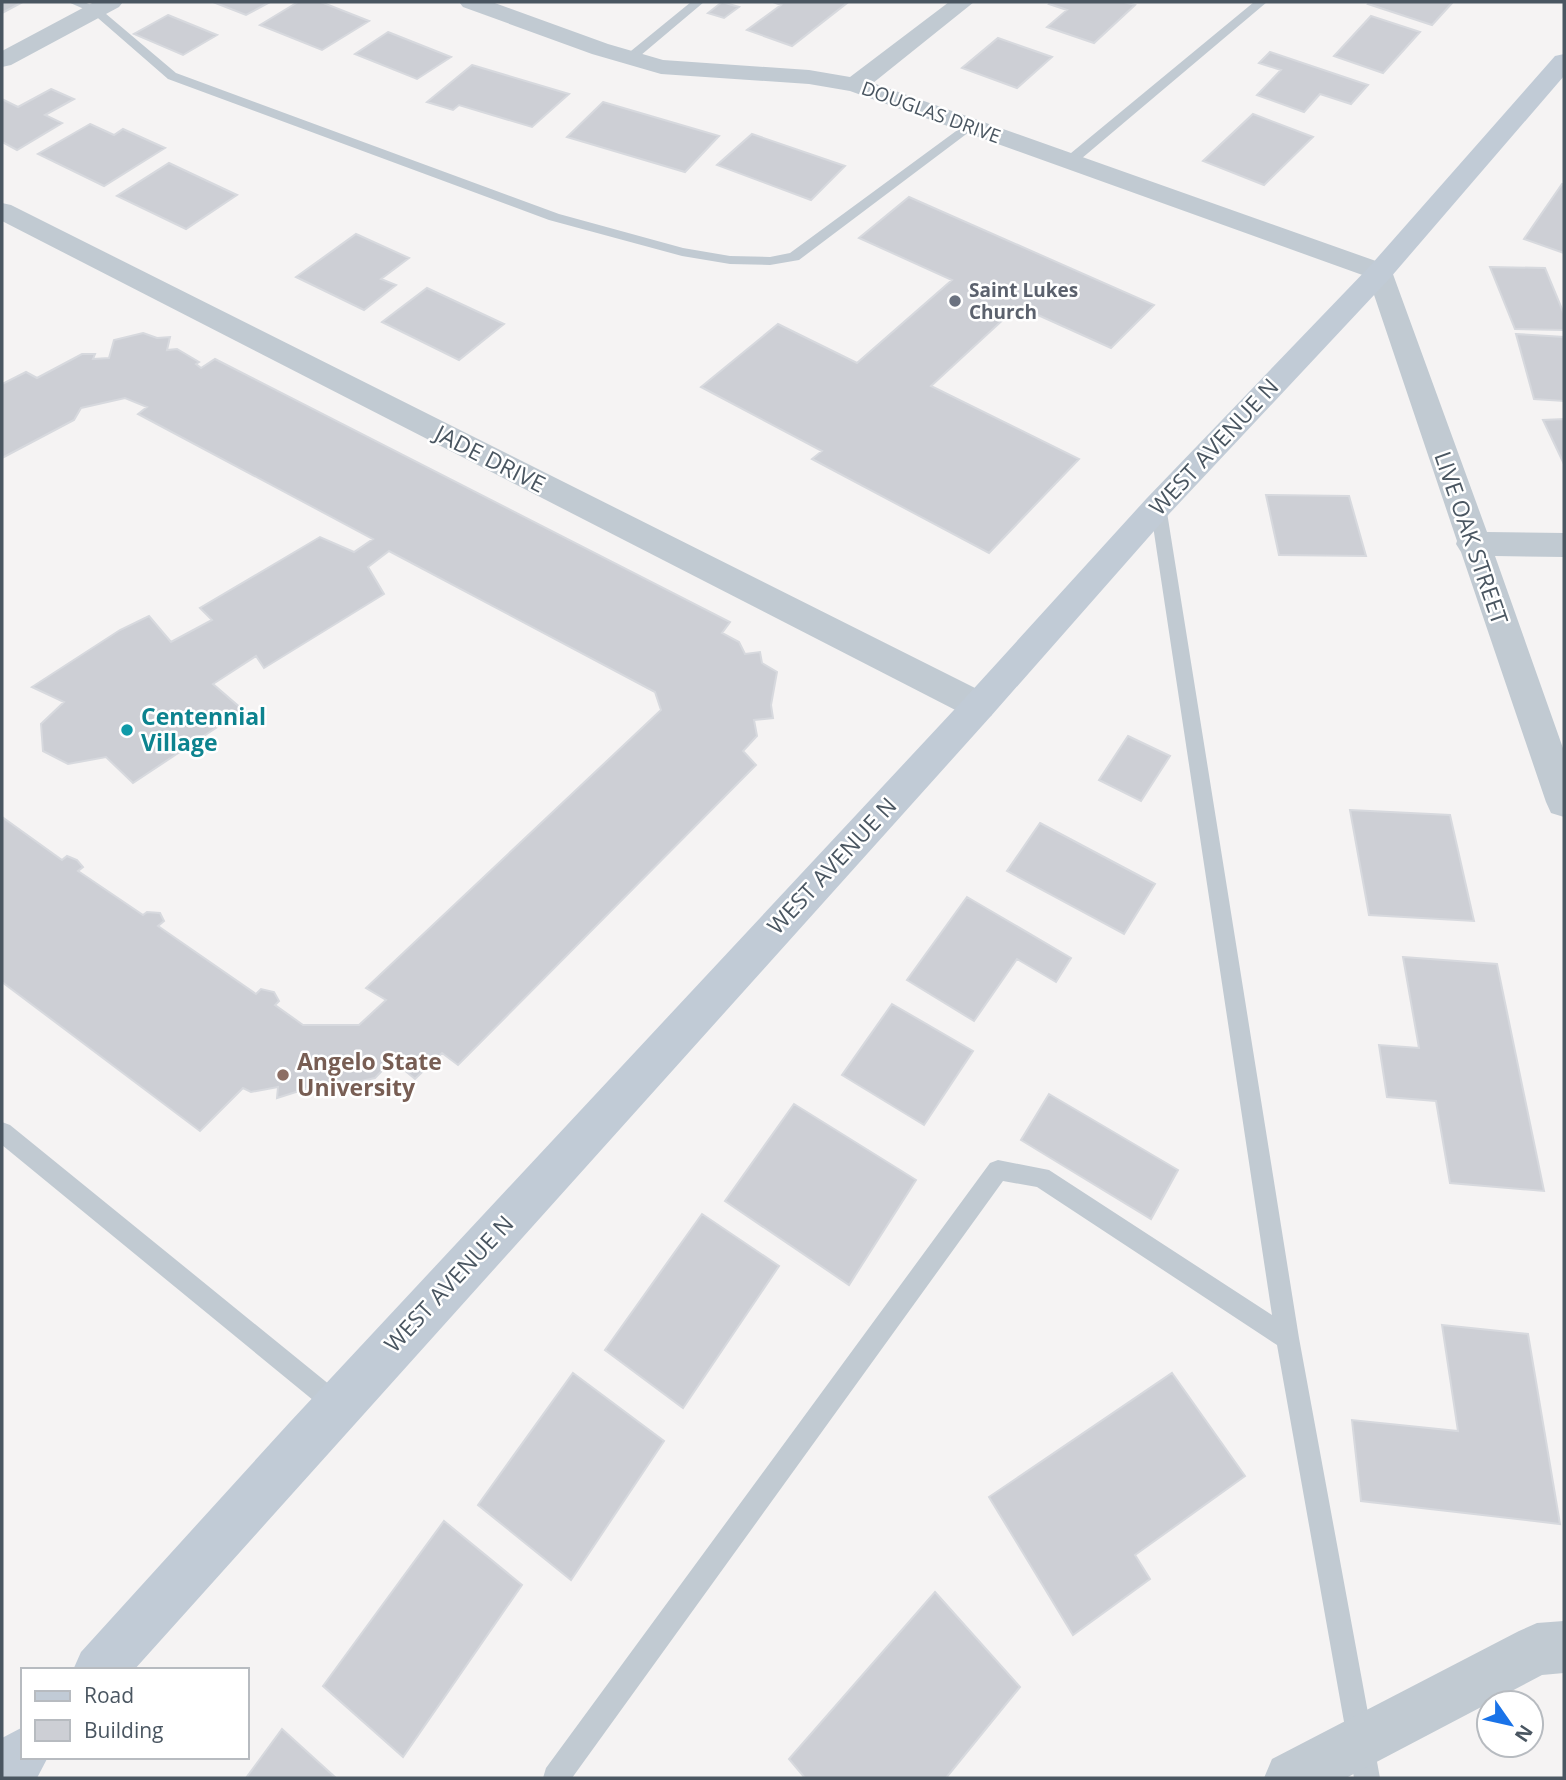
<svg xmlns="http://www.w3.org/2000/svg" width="1566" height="1780" viewBox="0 0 1566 1780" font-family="'Open Sans',sans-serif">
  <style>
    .building { fill: #cdcfd5; stroke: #d7d9de; stroke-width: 2 }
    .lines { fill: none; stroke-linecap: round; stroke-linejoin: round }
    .lane { fill: #c1cad2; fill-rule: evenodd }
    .street { fill: #c1cad2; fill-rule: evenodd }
    .secondary { fill: #c1cbd6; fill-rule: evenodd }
    .worship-dot { fill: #6b7280; stroke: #fff; stroke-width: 2.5 }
    .culture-dot { fill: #0f9aa8; stroke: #fff; stroke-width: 2.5 }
    .education-dot { fill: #8d6e63; stroke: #fff; stroke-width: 2.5 }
    .labels { text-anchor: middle; stroke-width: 5; stroke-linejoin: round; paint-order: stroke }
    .far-street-label { font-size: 19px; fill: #4a5661; stroke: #fff }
    .far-worship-label { font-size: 19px; font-weight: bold; fill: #5b616d; stroke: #fff; text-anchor: start }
    .street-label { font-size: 23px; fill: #4a5661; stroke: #fff }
    .culture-label { font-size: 23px; font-weight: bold; fill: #0d838f; stroke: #fff; text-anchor: start }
    .education-label { font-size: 23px; font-weight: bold; fill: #785e54; stroke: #fff; text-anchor: start }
  </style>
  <rect width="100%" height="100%" fill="#f5f3f3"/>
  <!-- building -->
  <path class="building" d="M2 2H18L21 3 2 13Z
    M213 2H270L246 15Z
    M298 2H321L369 21 322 50 260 25Z
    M722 2 739 7 724 18 708 13Z
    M773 2H844L847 3 792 46 747 30 781 5Z
    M1051 2H1124L1135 5 1094 43 1047 27 1067 10 1049 4Z
    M1370 2H1453L1432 25 1368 4Z
    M168 15 217 35 183 55 134 34Z
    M1371 16 1420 32 1383 73 1334 56Z
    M388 32 451 57 417 79 355 54Z
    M998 38 1052 57 1017 88 962 68Z
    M1270 52 1368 85 1351 104 1320 94 1304 112 1257 95 1281 70 1259 63Z
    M472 65 569 94 532 127 459 105 453 110 427 102Z
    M51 89 74 99 45 115 62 123 17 150 2 142V99L18 107Z
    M603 102 719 136 685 172 567 137Z
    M1253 114 1313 137 1264 185 1203 161Z
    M90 124 114 135 123 129 165 148 104 186 38 154Z
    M752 134 845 166 811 200 717 165Z
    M169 163 237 195 186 229 117 196Z
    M1562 184 1564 185V253L1524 239Z
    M909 197 1154 305 1111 348 1018 306 931 386 1079 459 989 553 812 459 822 451 701 387 778 324 857 363 952 280 859 238Z
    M356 234 409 258 381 279 396 285 364 310 296 277Z
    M1490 267 1545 268 1564 314V330L1515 329Z
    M427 288 504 324 459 360 382 322Z
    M143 333 157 338 170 337 167 350 177 349 199 362 196 364 201 368 215 359 730 622 722 633 739 642 745 654 760 652 762 663 777 672 771 705 773 718 754 720 757 736 743 751 756 765 458 1065 442 1053 415 1079 392 1060 375 1078 347 1084 345 1090 321 1084 277 1098 278 1087 251 1092 243 1088 200 1131 2 982V817L62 860 67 856 77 860 83 867 78 871 143 915 147 912 160 913 164 921 158 926 256 994 261 989 274 992 279 1001 275 1005 303 1025H359L386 1000 366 988 661 710 655 692 389 551 368 567 384 594 264 668 256 656 213 684 243 710 133 783 106 757 68 764 43 751 41 724 64 702 32 687 120 630 149 616 171 642 212 620 200 608 320 537 354 552 373 539 138 414 147 407 125 398 81 408 74 420 2 458V384L26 372 37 378 82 354H95L93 359 109 358 114 340Z
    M1516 334 1564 337V401L1534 399Z
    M1564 419V464L1543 420Z
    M1266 495 1349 496 1366 556 1279 555Z
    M1128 736 1170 756 1141 801 1099 780Z
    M1350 810 1450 815 1474 921 1369 915Z
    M1040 823 1155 884 1124 934 1007 871Z
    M967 897 1071 958 1056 982 1017 959 974 1021 907 980Z
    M1403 957 1497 964 1544 1191 1450 1183 1436 1101 1387 1097 1379 1045 1419 1048Z
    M892 1004 973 1051 924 1125 842 1075Z
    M1049 1094 1178 1170 1151 1219 1021 1140Z
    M794 1104 916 1180 849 1285 725 1201Z
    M702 1214 779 1266 683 1408 605 1350Z
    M1442 1325 1528 1334 1560 1524 1361 1501 1352 1420 1458 1431Z
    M573 1373 664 1441 571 1580 478 1505Z
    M1172 1373 1245 1476 1135 1555 1150 1579 1073 1635 989 1497Z
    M444 1521 522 1585 403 1757 323 1686Z
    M935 1592 1020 1687 946 1778H805L789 1759Z
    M282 1729 336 1778H246Z"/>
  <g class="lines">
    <!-- lane -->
    <path class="lane" d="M68 2H84L99 8 176 73 559 214 683 248 730 256 770 257 790 253 967 123 971 122 977 126 799 260 770 265 730 264 682 256 549 220 168 79 91 12Z
      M691 2H704L634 61H626V55Z
      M1254 2H1267L1075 164H1065V158Z
      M1158 500 1166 506 1299 1338 1380 1778H1354L1277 1345 1037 1187 1003 1181 572 1778H543L546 1768 990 1163 998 1160 1049 1170 1272 1315 1150 506Z
      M2 1122 10 1125 346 1398 350 1406 346 1414 338 1418 330 1414 2 1145Z"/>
    <!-- street -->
    <path class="street" d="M94 2H123L119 7 11 65 2 67V51Z
      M459 2H492L608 44 663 60 809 70 850 77 949 2H974L873 83 1390 266 1487 532 1564 533V557L1495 556 1564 751V817L1551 813 1546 802 1461 552 1456 544 1457 541 1368 277 850 91 809 84 661 74 592 54 463 7Z
      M2 203 11 205 991 696 997 706 991 716 979 720 967 716 2 221Z
      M1564 1621V1673L1542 1675 1346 1778H1264L1272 1759 1519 1631 1537 1623Z"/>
    <!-- secondary -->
    <path class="secondary" d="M1564 54V76L1390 278 1169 514 991 716 134 1670H73L81 1652 290 1422 967 696 1147 498 1370 266 1555 56Z
      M23 1727V1757H48L37 1778H2V1738Z"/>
  </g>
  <!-- markers -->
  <circle class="worship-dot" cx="955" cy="301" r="7"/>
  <circle class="culture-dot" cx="127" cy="730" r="7"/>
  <circle class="education-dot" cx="283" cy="1075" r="7"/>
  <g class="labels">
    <!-- far-street labels -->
    <g class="far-street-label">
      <text transform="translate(931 112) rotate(20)" y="7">DOUGLAS DRIVE</text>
    </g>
    <!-- far-worship labels -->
    <g class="far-worship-label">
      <text x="969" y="297">Saint Lukes<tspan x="969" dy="22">Church</tspan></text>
    </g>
    <!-- street labels -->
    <g class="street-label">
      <text transform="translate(1214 447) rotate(-47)" y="8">WEST AVENUE N</text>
      <text transform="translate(490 459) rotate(27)" y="8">JADE DRIVE</text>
      <text transform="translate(1471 538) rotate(71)" y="8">LIVE OAK STREET</text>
      <text transform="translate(832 866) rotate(-47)" y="8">WEST AVENUE N</text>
      <text transform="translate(449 1284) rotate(-47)" y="8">WEST AVENUE N</text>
    </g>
    <!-- culture labels -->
    <g class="culture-label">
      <text x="141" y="725">Centennial<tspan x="141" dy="26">Village</tspan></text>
    </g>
    <!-- education labels -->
    <g class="education-label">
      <text x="297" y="1070">Angelo State<tspan x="297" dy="26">University</tspan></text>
    </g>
  </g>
  <!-- border -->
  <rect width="1566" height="1780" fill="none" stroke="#4a5661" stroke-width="7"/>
  <!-- legend -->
  <rect x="21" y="1668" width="228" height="91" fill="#ffffff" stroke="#b7bbc0" stroke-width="2"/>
  <rect x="35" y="1691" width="35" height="10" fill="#c1cbd6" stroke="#b7bbc0" stroke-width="2"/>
  <text x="84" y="1703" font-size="21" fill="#4a5661">Road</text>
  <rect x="35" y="1720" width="35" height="21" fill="#cdcfd5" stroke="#b7bbc0" stroke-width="2"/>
  <text x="84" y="1738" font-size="21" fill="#4a5661">Building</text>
  <!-- north arrow -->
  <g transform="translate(1510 1724) rotate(124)"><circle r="33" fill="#ffffff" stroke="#b7bbc0" stroke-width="2"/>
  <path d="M0-5L12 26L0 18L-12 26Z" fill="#1a73e8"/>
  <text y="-10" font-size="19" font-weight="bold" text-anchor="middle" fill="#4a5661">N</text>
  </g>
</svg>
